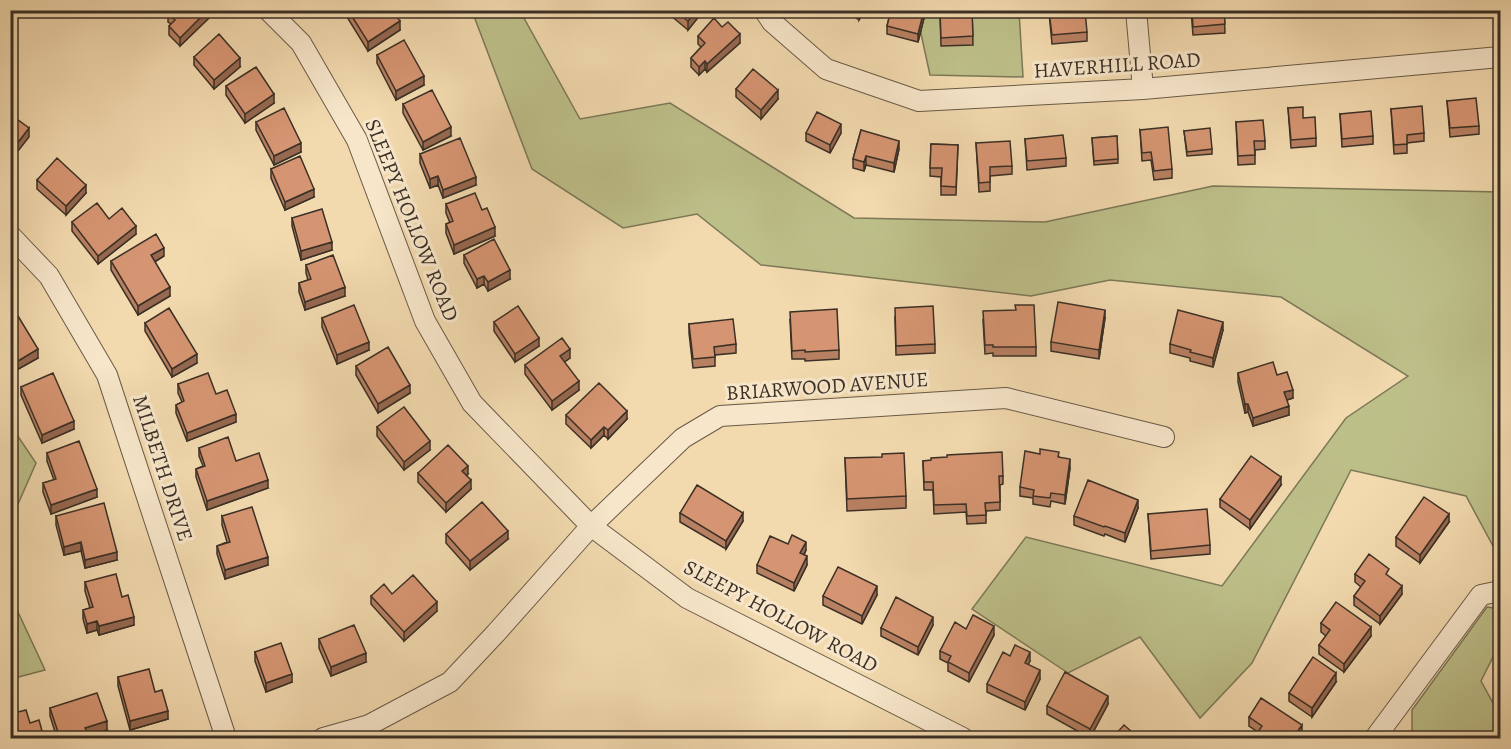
<svg xmlns="http://www.w3.org/2000/svg" width="1511" height="749" viewBox="0 0 1511 749" font-family="Alegreya,serif">
  <style>
    .green { fill: #bdbf89; stroke: #7c7858; stroke-width: 1.5 }
    .lines { fill: none; stroke-linecap: round; stroke-linejoin: round }
    .minor-casing { stroke: #695a48; stroke-width: 22 }
    .minor { stroke: #f7e6ca; stroke-width: 20 }
    .wall { fill: #b88062; stroke: #3b3026; stroke-width: 1.5 }
    .shaded-wall { fill: #966850; stroke: #3b3026; stroke-width: 1.5 }
    .building { fill: #d69572; stroke: #3b3026; stroke-width: 1.5 }
    .labels { text-anchor: middle; stroke-width: 6; stroke-linejoin: round; paint-order: stroke }
    .street-label { font-size: 21px; fill: #3b3026; stroke: #f7e6ca }
  </style>
  <rect width="100%" height="100%" fill="#f2d9ae"/>
  <filter id="stains"><feTurbulence type="fractalNoise" baseFrequency=".00333" numOctaves="4"/><feColorMatrix values="0 0 0 0 .2 0 0 0 0 .09 0 0 0 0 .02 0 0 0 .5 -.17"/></filter>
  <radialGradient id="worn" r=".72"><stop offset=".6" stop-color="#630" stop-opacity="0"/><stop offset="1" stop-color="#630" stop-opacity=".3"/></radialGradient>
  <!-- green -->
  <path class="green" d="M472 11H520L580 119 670 103 854 218 1045 222 1213 186 1500 192V559L1466 496 1351 470 1252 663 1200 718 1140 637 1068 673 972 609 1026 537 1222 586 1346 418 1408 376 1281 297 1110 280 1031 296 761 265 697 214 623 228 532 169Z
    M916 11H1019L1023 77 930 75Z
    M11 426 36 463 11 520Z
    M11 597 45 670 11 679H10Z
    M1487 607 1500 609V643L1481 681 1500 716V738H1418L1412 733V710Z"/>
  <g class="lines">
    <defs>
      <path id="minor" d="M268 10 301 43 357 140 425 321 472 403 591 526 687 598 963 738
        M764 10 772 22 826 69 919 101 1143 89 1500 57
        M1136 10 1143 89
        M10 235 49 276 107 375 226 738
        M323 738 369 725 450 682 496 633 591 526 683 438 720 416 1006 398 1164 437
        M1375 738 1481 595 1500 591"/>
    </defs>
    <!-- minor casing -->
    <use href="#minor" class="minor-casing"/>
    <!-- minor -->
    <use href="#minor" class="minor"/>
  </g>
  <!-- wall -->
  <path class="wall" d="M126 10H137L132 16Z
    M140 10H152L147 16Z
    M211 10 209 13V18L180 46 169 35V26L171 24 168 22V13Z
    M347 10H398V14L395 15 400 30 368 51 347 17Z
    M664 10H704L688 30Z
    M844 10H865L859 20Z
    M891 10H926L918 42 887 34V26Z
    M1191 10H1224L1225 33 1193 35Z
    M1306 10H1335V15L1307 17Z
    M1352 10H1381V12L1352 15Z
    M972 11 973 45 941 46 940 12Z
    M1049 12 1087 32V41L1052 44Z
    M722 27 740 43 707 72 705 69 699 75 691 67V58L701 47 698 44V36Z
    M377 55 424 85 396 100 377 63Z
    M194 57 240 67 214 89 194 65Z
    M226 86 274 103 245 123 226 95Z
    M736 89 778 99 761 119 736 97Z
    M1447 101 1479 126V134L1450 137Z
    M403 104 451 136 423 150 403 113Z
    M1288 108 1303 118 1316 138V146L1291 148Z
    M1391 109 1424 133V141L1407 143V153L1394 154Z
    M1340 114 1373 136V144L1342 147Z
    M256 122 301 152 274 165 256 130Z
    M1236 122 1265 141V149L1255 150V164L1238 165Z
    M861 130 899 149 894 172 866 165 864 171 853 168V159Z
    M1140 130 1172 169V178L1154 180 1151 160 1142 161Z
    M1184 131 1212 149V154L1187 156Z
    M806 133H841L830 153 806 141Z
    M1117 136 1118 163 1094 165 1092 138Z
    M1025 139 1066 158V166L1027 170Z
    M976 143 1012 166V174L990 176V191L979 192Z
    M931 144 958 145 956 195H941V177L930 176Z
    M420 154 476 185 443 198 438 185 430 188 420 163Z
    M271 169 314 197 285 210 271 178Z
    M37 180 86 193 66 215 37 189Z
    M446 204 495 236 454 254 446 233V224L450 223 446 213Z
    M292 218 332 250 301 260 292 226Z
    M109 219 136 234 98 264 72 231V222Z
    M464 255 510 279 488 291 484 284 477 288 464 263Z
    M164 256 155 262 170 296 138 315 111 270V261Z
    M306 265 345 296 305 310 299 292V283L308 280 306 273Z
    M895 317 935 344V353L896 355Z
    M322 318 369 350 337 364 322 327Z
    M1105 318 1099 359 1051 351V342Z
    M10 320 38 358 13 372 10 369Z
    M790 320 839 350V359L805 361V359H792Z
    M983 320 1036 347V356H993V353L985 354Z
    M494 322 539 346 515 362 494 331Z
    M145 323 197 363 172 377 145 331Z
    M689 324 736 344V353L715 355V366L693 368 689 333Z
    M1223 330 1213 367 1190 361V358L1170 353V344Z
    M570 358 564 362 579 390 552 410 525 374V365Z
    M356 366 410 393 378 413 356 375Z
    M1238 373 1277 375 1293 398 1287 400 1289 415 1253 426 1248 412 1245 413 1238 382Z
    M178 384 216 394 236 422 187 441 176 413V405L182 402 178 393Z
    M21 387 74 429 42 443 21 395Z
    M566 415 627 419 608 439 604 435 591 448 566 424Z
    M377 427 430 450 404 470 377 436Z
    M199 448 236 461 268 488 207 510 196 477V469L203 466 199 456Z
    M47 453 97 497 51 514 43 492V483L54 480 47 461Z
    M1059 457 1070 468 1065 504 1051 501 1050 507 1033 504V498L1020 496V487Z
    M845 458 906 496V508L847 511Z
    M923 461 1003 476V484L1000 485V510L986 511V523L967 524 966 512 934 514 933 490H924Z
    M418 473 468 474 466 476 471 489 446 512 418 482Z
    M1281 485 1250 529 1220 507V499Z
    M1138 508 1125 542 1105 534 1104 536 1074 525V516Z
    M680 513 743 521 726 549 680 522Z
    M1148 514 1210 545V554L1151 559Z
    M56 516 117 560 85 568 81 551 64 555 56 525Z
    M222 516 268 565 225 579 217 554V546L227 542 222 525Z
    M1449 522 1420 563 1396 546V537Z
    M446 534 508 539 470 570 446 543Z
    M788 544 806 550 804 555 807 565 794 591 757 573V565Z
    M1355 574 1389 577 1402 594 1380 624 1354 605V596L1361 587 1355 582Z
    M85 582 122 597 134 625 99 635 97 630 87 633 83 619V610L90 608 85 591Z
    M392 594 437 611 404 641 371 604V596Z
    M877 595 862 624 823 605V596Z
    M1321 623 1371 636 1344 672 1319 654V645L1326 636 1321 632Z
    M933 625 918 655 881 636V628Z
    M966 629 994 635 969 682 948 671V663L940 659V651Z
    M319 639 366 662 331 676 319 648Z
    M255 652 292 682 266 692 255 661Z
    M1010 656 1030 661 1028 664 1040 679 1025 710 987 692V684Z
    M118 677 155 692 168 719 130 730 118 686Z
    M1336 682 1312 717 1289 701V693Z
    M1108 704 1090 738 1047 714V706Z
    M50 708 107 730 87 736V738H57L50 716Z
    M1249 717 1302 734 1258 732 1249 726Z"/>
  <!-- shaded-wall -->
  <path class="shaded-wall" d="M132 10H137L132 16Z
    M147 10H152L147 16Z
    M207 10H211L209 13V18L180 46V38Z
    M391 10H398V14L391 18Z
    M697 10H704L688 30V21Z
    M860 10H865L859 20V12Z
    M924 10H926L918 42V34Z
    M400 21V30L368 51V42Z
    M740 34V43L707 72V64Z
    M240 58V67L214 89V80Z
    M705 61V69L699 75V67Z
    M424 76V85L396 100V91Z
    M778 90V99L761 119V110Z
    M274 94V103L245 123V114Z
    M841 124V133L830 153V145Z
    M451 127V136L423 150V142Z
    M29 128V137L10 161V153Z
    M899 141V149L894 172V163Z
    M301 143V152L274 165V156Z
    M866 156V165L864 171V162Z
    M438 176V185L430 188V179Z
    M476 177V185L443 198V190Z
    M86 185V193L66 215V206Z
    M314 189V197L285 210V202Z
    M136 226V234L98 264V256Z
    M495 227V236L454 254V245Z
    M332 242V250L301 260V251Z
    M164 248V256L151 264V255Z
    M510 270V279L488 291V282Z
    M484 276V284L477 288V279Z
    M170 287V296L138 315V306Z
    M345 287V296L305 310V302Z
    M1105 310V318L1099 359V350Z
    M1223 322V330L1213 367V358Z
    M539 338V346L515 362V354Z
    M369 342V350L337 364V355Z
    M38 349V358L13 372V364Z
    M570 349V358L560 365V356Z
    M197 354V363L172 377V369Z
    M579 381V390L552 410V401Z
    M410 385V393L378 413V404Z
    M1293 390V398L1284 401V392Z
    M1245 404H1248V412L1245 413Z
    M1289 406V415L1253 426V418Z
    M627 411V419L608 439V430Z
    M236 414V422L187 441V433Z
    M74 421V429L42 443V435Z
    M604 427V435L591 448V440Z
    M430 441V450L404 470V462Z
    M1070 459V468L1065 504V495Z
    M468 466V474L462 480V471Z
    M1281 477V485L1250 529V520Z
    M268 480V488L207 510V501Z
    M471 480V489L446 512V503Z
    M97 489V497L51 514V505Z
    M1138 500V508L1125 542V533Z
    M743 513V521L726 549V541Z
    M1449 514V522L1420 563V555Z
    M508 531V539L470 570V561Z
    M81 542V551L64 555V547Z
    M806 542V550L800 562V553Z
    M117 552V560L85 568V560Z
    M807 556V565L794 591V583Z
    M268 557V565L225 579V570Z
    M877 586V595L862 624V616Z
    M1402 586V594L1380 624V616Z
    M437 602V611L404 641V632Z
    M134 617V625L99 635V626Z
    M933 617V625L918 655V647Z
    M97 621V630L87 633V624Z
    M994 626V635L969 682V673Z
    M1371 627V636L1344 672V664Z
    M1030 652V661L1025 671V663Z
    M366 653V662L331 676V667Z
    M1040 670V679L1025 710V702Z
    M1336 673V682L1312 717V708Z
    M292 674V682L266 692V683Z
    M1108 696V704L1090 738V729Z
    M168 711V719L130 730V721Z
    M107 721V730L87 736V738H68L85 728Z
    M1302 725V734L1298 738H1293Z"/>
  <!-- building -->
  <path class="building" d="M171 10H208L180 38 169 26 175 20 168 13Z
    M348 10H392L400 21 368 42Z
    M674 10H697L688 21Z
    M891 10H924L918 34 887 26Z
    M1064 10H1085L1087 32 1052 35 1049 12Z
    M1192 10H1224L1225 24 1193 27Z
    M972 11 973 36 941 38 940 12Z
    M714 18 722 27 728 22 740 34 707 64 705 61 699 67 691 58 705 43 698 36Z
    M219 34 240 58 214 80 194 57Z
    M404 40 424 76 396 91 377 55Z
    M256 67 274 94 245 114 226 86Z
    M753 69 778 90 761 110 736 89Z
    M432 90 451 127 423 142 403 104Z
    M1476 98 1479 126 1450 128 1447 101Z
    M1422 106 1424 133 1407 135V144L1394 145 1391 109Z
    M1303 107V118L1315 117 1316 138 1291 140 1288 108Z
    M284 108 301 143 274 156 256 122Z
    M1371 111 1373 136 1342 139 1340 114Z
    M817 112 841 124 830 145 806 133Z
    M10 114 29 128 10 153Z
    M1263 120 1265 141H1254L1255 155 1238 156 1236 122Z
    M1168 127 1172 169 1154 171 1151 152 1142 153 1140 130Z
    M1210 128 1212 149 1187 152 1184 131Z
    M861 130 899 141 894 163 866 156 864 162 853 159Z
    M1063 135 1066 158 1027 161 1025 139Z
    M1117 136 1118 159 1094 161 1092 138Z
    M460 138 476 177 443 190 438 176 430 179 420 154Z
    M1010 141 1012 166 990 167V182L979 183 976 143Z
    M931 144 958 145 956 187 941 186 942 168H930Z
    M300 156 314 189 285 202 271 169Z
    M57 158 86 185 66 206 37 180Z
    M475 193 482 210 487 208 495 227 454 245 446 224 453 221 446 204Z
    M97 203 109 219 122 208 136 226 98 256 72 222Z
    M322 209 332 242 301 251 292 218Z
    M156 234 164 248 151 255 170 287 138 306 111 261Z
    M494 239 510 270 488 282 484 276 477 279 464 255Z
    M333 255 345 287 305 302 299 283 311 279 306 265Z
    M1058 302 1105 310 1099 350 1051 342Z
    M354 305 369 342 337 355 322 318Z
    M1015 305H1034L1036 347H993V345H985L983 311 1016 310Z
    M518 306 539 338 515 354 494 322Z
    M933 306 935 344 896 346 895 308Z
    M169 308 197 354 172 369 145 323Z
    M837 309 839 350 805 352V350L792 351 790 312Z
    M1178 310 1223 322 1213 358 1190 352 1191 350 1170 344Z
    M18 316 38 349 13 364 10 360V320Z
    M733 319 736 344 714 347 715 357 693 359 689 324Z
    M562 338 570 349 560 356 579 381 552 401 525 365Z
    M388 347 410 385 378 404 356 366Z
    M1273 362 1277 375 1287 372 1293 390 1284 392 1289 406 1253 418 1248 404H1245L1238 373Z
    M53 373 74 421 42 435 21 387Z
    M208 373 216 394 227 390 236 414 187 433 176 405 184 401 178 384Z
    M599 383 627 411 608 430 604 427 591 440 566 415Z
    M404 407 430 441 404 462 377 427Z
    M228 437 236 461 259 453 268 480 207 501 196 469 205 466 199 448Z
    M79 441 97 489 51 505 43 483 56 479 47 453Z
    M448 445 468 466 462 471 471 480 446 503 418 473Z
    M1040 449 1059 452 1058 457 1070 459 1065 495 1051 493 1050 498 1033 496 1034 490 1020 487 1025 451 1040 454Z
    M1002 452 1003 476H999L1000 502 985 503 986 515 967 516 966 504 934 505 933 482H924L923 461 931 460V458L947 457V455Z
    M904 453 906 496 847 499 845 458 882 457V454Z
    M1251 456 1281 477 1250 520 1220 499Z
    M1088 480 1138 500 1125 533 1105 526 1104 527 1074 516Z
    M697 485 743 513 726 541 680 513Z
    M1424 497 1449 514 1420 555 1396 537Z
    M482 502 508 531 470 561 446 534Z
    M104 503 117 552 85 560 81 542 64 547 56 516Z
    M252 507 268 557 225 570 217 546 230 542 222 516Z
    M1207 509 1210 545 1151 551 1148 514Z
    M792 535 806 542 800 553 807 556 794 583 757 565 770 536 788 544Z
    M1369 554 1389 569 1386 574 1402 586 1380 616 1354 596 1365 581 1355 574Z
    M838 567 877 586 862 616 823 596Z
    M116 574 122 597 128 595 134 617 99 626 97 621 87 624 83 610 93 607 85 582Z
    M413 575 437 602 404 632 371 596 384 584 392 594Z
    M896 597 933 617 918 647 881 628Z
    M1336 602 1371 627 1344 664 1319 645 1330 630 1321 623Z
    M973 615 994 626 969 673 948 662 951 656 940 651 955 622 966 629Z
    M354 625 366 653 331 667 319 639Z
    M281 643 292 674 266 683 255 652Z
    M1015 645 1030 652 1025 663 1040 670 1025 702 987 684 1003 652 1010 656Z
    M1313 657 1336 673 1312 708 1289 693Z
    M149 669 155 692 162 690 168 711 130 721 118 677Z
    M1065 672 1108 696 1090 729 1047 706Z
    M97 693 107 721 85 728 87 732 68 738H60L50 708Z
    M1261 698 1302 725 1293 738H1254L1262 726 1249 717Z
    M26 710 30 723 39 720 44 738H10V714Z
    M1124 725 1139 738H1112Z"/>
  <g class="labels">
    <!-- street labels -->
    <g class="street-label">
      <text transform="translate(1117 65) rotate(-4)" y="7">HAVERHILL ROAD</text>
      <text transform="translate(412 220) rotate(68)" y="7">SLEEPY HOLLOW ROAD</text>
      <text transform="translate(827 386) rotate(-4)" y="7">BRIARWOOD AVENUE</text>
      <text transform="translate(163 468) rotate(72)" y="7">MILBETH DRIVE</text>
      <text transform="translate(781 616) rotate(28)" y="7">SLEEPY HOLLOW ROAD</text>
    </g>
  </g>
  <!-- margin -->
  <rect width="1511" height="749" fill="none" stroke="#f2d9ae" stroke-width="36"/>
  <rect x="12" y="12" width="1487" height="725" fill="none" stroke="#3b3026" stroke-width="3"/>
  <rect x="18" y="18" width="1475" height="713" fill="none" stroke="#3b3026" stroke-width="1.5"/>
  <rect width="100%" height="100%" filter="url(#stains)"/>
  <rect width="100%" height="100%" fill="url(#worn)"/>
</svg>
